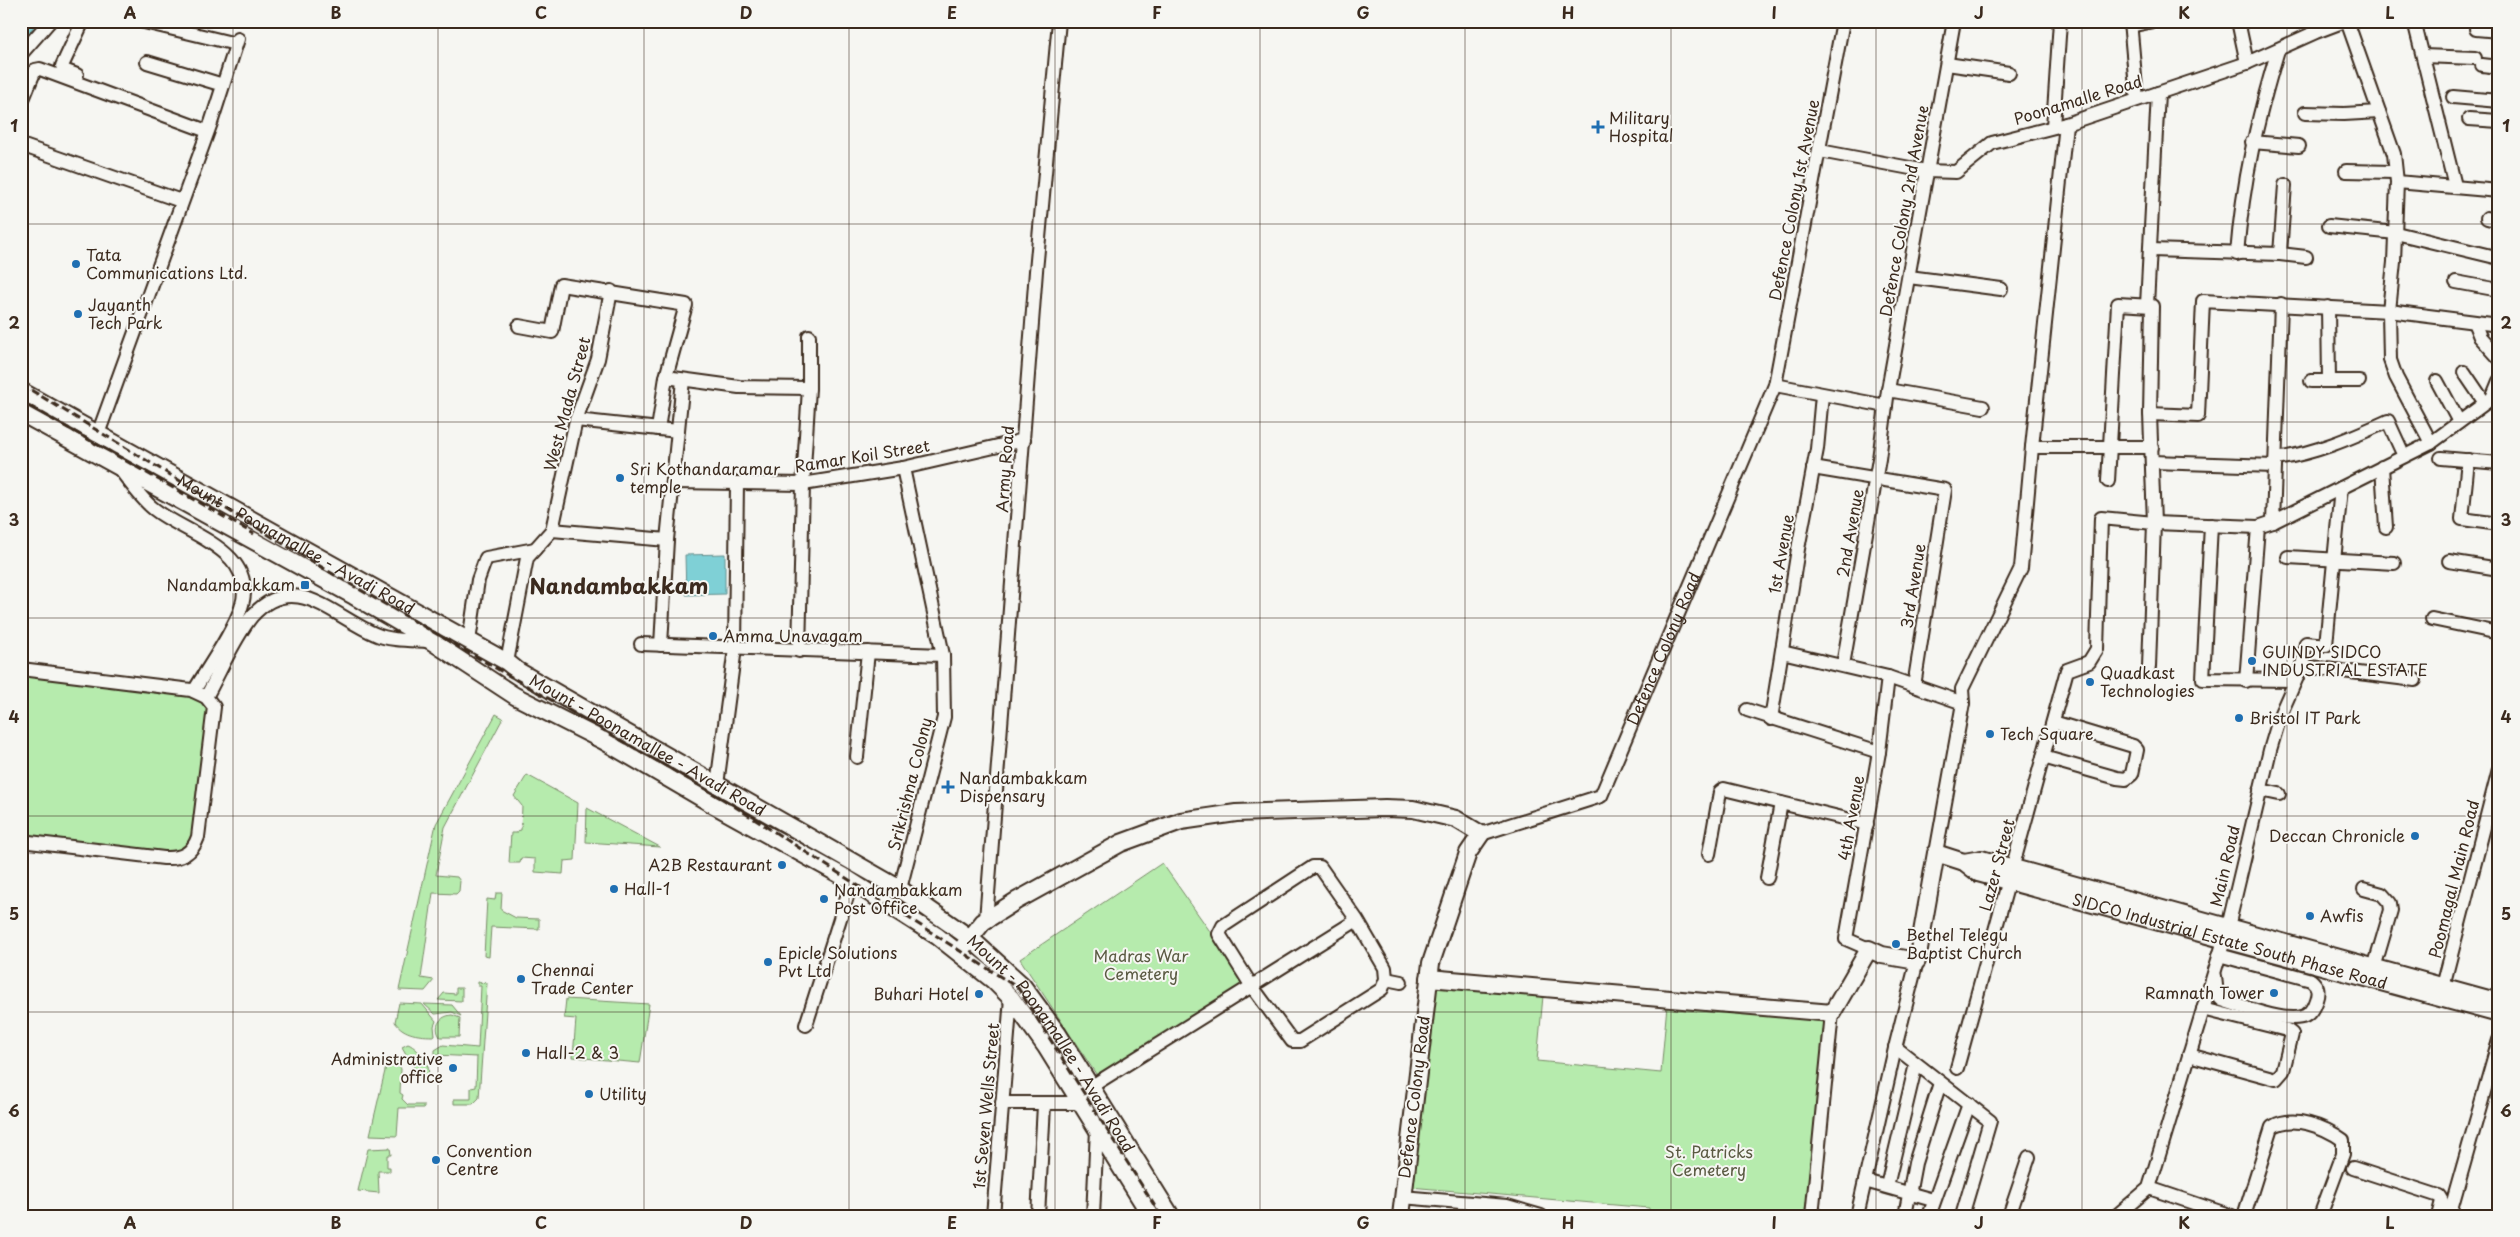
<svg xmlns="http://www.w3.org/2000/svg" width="2520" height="1237" viewBox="0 0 2520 1237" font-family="'Playpen Sans',sans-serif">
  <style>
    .green { fill: #b6ebad; stroke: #788a66 }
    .water { fill: #7fd0d6; stroke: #648e8c }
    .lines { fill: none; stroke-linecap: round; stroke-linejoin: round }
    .minor-casing { stroke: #3b2a1e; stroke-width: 16 }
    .major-casing { stroke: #3b2a1e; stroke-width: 20 }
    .minor { stroke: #f6f6f2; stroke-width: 12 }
    .major { stroke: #f6f6f2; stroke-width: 16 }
    .rail { stroke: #3b2a1e; stroke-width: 3; stroke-dasharray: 8 4; stroke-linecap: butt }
    .grid { fill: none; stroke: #3b2a1e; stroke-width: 1; stroke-opacity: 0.55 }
    .poi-dot { fill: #1f6fb2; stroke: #f6f6f2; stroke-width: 2 }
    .labels { text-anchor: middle; stroke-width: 4; stroke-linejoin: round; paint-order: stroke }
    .street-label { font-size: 16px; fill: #3b2a1e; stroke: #f6f6f2 }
    .poi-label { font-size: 16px; fill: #3b2a1e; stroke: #f6f6f2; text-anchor: start }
    .park-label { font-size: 16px; fill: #5a5a42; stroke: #f6f6f2 }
    .district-label { font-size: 21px; font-weight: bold; fill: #3b2a1e; stroke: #f6f6f2 }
    .neatline { fill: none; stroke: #3b2a1e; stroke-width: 2 }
    .grid-label { font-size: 16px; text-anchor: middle; font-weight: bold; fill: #3b2a1e }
  </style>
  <rect width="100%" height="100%" fill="#f6f6f2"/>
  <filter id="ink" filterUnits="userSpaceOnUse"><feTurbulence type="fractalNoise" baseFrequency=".02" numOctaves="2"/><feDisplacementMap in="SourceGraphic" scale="10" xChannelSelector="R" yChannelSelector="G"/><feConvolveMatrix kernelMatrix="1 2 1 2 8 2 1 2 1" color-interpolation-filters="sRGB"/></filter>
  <g filter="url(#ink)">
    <!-- green -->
    <path class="green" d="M21 675 187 695C197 698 204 702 208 712L192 835 187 846 175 854 21 835Z
      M496 714 503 718 445 827 436 875 457 877 460 881 459 891 456 894 433 893 421 978 434 980 425 991 399 990 436 824Z
      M527 775 578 803 575 860 564 861 563 874 535 872V859L521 858 520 863H509L511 833H517V831L521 830 522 806 514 796Z
      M587 808 660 847 586 842Z
      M1162 863 1247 984 1100 1080 1020 959Z
      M496 893H502L501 910 516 918 539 919V929L491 927 489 957 484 956 487 899 495 900Z
      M478 982 487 983 479 1098 473 1104H454V1099H471V1088L476 1087 477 1057 435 1055V1050L443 1045 478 1048 481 986H478Z
      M1435 986 1543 996 1537 1061 1661 1073 1667 1005 1828 1019 1810 1216H1649V1208L1410 1187Z
      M456 988H462V1001L438 1000 444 993 456 994Z
      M566 999 649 1004 640 1063 573 1057 576 1019 564 1018Z
      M399 1003 422 1004 436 1021 434 1026 435 1036C420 1036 404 1035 395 1022Z
      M424 1004 452 1005 461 1016 452 1012 435 1014Z
      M452 1015 460 1018 459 1037H440C433 1026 440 1016 452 1015Z
      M408 1044C419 1048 439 1073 422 1081L402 1047Z
      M388 1058 396 1059 401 1069 400 1093 403 1095 402 1099 408 1105H424V1108H399L397 1136 370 1135Z
      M390 1148 391 1155H387V1167H390V1171H378L379 1193 358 1191 368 1149Z"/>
    <!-- water -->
    <path class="water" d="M21 21H38L21 43Z
      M725 554V594L686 595 685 555Z"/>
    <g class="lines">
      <defs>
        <g id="minor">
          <path d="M140 21 236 44"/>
          <path d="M2130 21 2137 99"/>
          <path d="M2238 21 2247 63"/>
          <path d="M2347 21 2394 154 2397 182 2394 262 2389 311 2390 360 2396 377 2431 443"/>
          <path d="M2414 21 2455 186"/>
          <path d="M2130 26 2154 21"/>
          <path d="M2476 29 2499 31"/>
          <path d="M21 54 50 21"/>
          <path d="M2423 56 2475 58"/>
          <path d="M147 62 223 85"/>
          <path d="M1947 64 2009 73"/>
          <path d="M2482 65 2499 67"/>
          <path d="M77 75 64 70 62 66 83 21"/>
          <path d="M2453 97 2499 101"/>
          <path d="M21 104 35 70 40 69 207 131"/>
          <path d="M2305 113 2344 114 2379 112"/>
          <path d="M2469 119 2499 121"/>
          <path d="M2053 127 2060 21"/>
          <path d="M2252 142 2299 146"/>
          <path d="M21 145 181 201"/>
          <path d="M1820 151 1926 171 1956 172 1992 143 2066 124 2247 63 2316 32 2345 21"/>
          <path d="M2346 171 2394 172"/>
          <path d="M2397 182 2499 191"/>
          <path d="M2487 218 2499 221"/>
          <path d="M2329 226 2396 233 2499 258"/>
          <path d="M2151 250 2280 254 2285 185"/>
          <path d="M2237 254C2243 180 2257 120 2278 50"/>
          <path d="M2280 254 2306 257"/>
          <path d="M1909 277 2001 289"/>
          <path d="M2456 282 2499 290"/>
          <path d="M2147 305 2158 93"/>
          <path d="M2328 307 2329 381"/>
          <path d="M2474 322 2480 337 2499 358"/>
          <path d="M519 326 552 332 561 285 686 305 666 377 658 429"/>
          <path d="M2464 372 2485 403"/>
          <path d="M666 377 739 387 809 388"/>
          <path d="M2311 381H2359"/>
          <path d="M2437 381 2459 422"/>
          <path d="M1775 385 1886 406"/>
          <path d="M1888 390 1983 407"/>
          <path d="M2150 414 2198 416 2203 301 2389 311 2499 325"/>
          <path d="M576 420 678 431"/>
          <path d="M98 434 211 123 238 39"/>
          <path d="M2032 447H2152"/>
          <path d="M2441 458 2499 463"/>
          <path d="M2276 459C2316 453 2351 438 2388 421L2404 456"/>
          <path d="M2468 460 2462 519 2499 524"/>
          <path d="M2152 462 2275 466"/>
          <path d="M2382 467 2386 527"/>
          <path d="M119 468C130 482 140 498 154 509 187 535 260 551 241 608 232 634 208 667 194 691"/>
          <path d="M1813 468 1945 490 1914 686"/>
          <path d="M2108 481 2118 304 2152 306 2150 414 2154 523 2149 667"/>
          <path d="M674 482 803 484 903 468 1024 440"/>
          <path d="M2273 522 2281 304"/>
          <path d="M2211 525 2203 679 2294 680"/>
          <path d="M552 530 667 540"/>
          <path d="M2288 557 2394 563"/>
          <path d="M2449 561 2499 569"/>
          <path d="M2432 619 2499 633"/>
          <path d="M469 641 478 580 486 558 535 549"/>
          <path d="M641 644 943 655"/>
          <path d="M661 645 667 540 683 380"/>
          <path d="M799 651 803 484 809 388V336"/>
          <path d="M1782 652 1888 677 1963 703"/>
          <path d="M507 662 527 558 552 530 576 420 598 359 611 291"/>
          <path d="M1843 665 1879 459 1888 390 1954 21"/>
          <path d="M2302 666 2415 680"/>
          <path d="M21 669 191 690 206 697 214 707 198 837C192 854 181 859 164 858L21 841"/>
          <path d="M2246 681 2258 527"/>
          <path d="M206 697C220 672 234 638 252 616 294 569 334 617 375 634 390 641 412 640 428 641"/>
          <path d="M1747 710 1879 752"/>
          <path d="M1771 719 1798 549 1817 449 1822 395"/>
          <path d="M857 757 868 652"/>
          <path d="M2043 757 2117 778 2126 779 2132 774 2137 750 2133 746 2053 722"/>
          <path d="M717 785 735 648 737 483"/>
          <path d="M2260 790 2279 794"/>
          <path id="s1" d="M1481 834 1601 796 1775 385 1843 21"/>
          <path d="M1936 853 1963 703 1962 689 2021 568 2032 447 2066 124"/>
          <path d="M1709 854 1720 792 1724 789 1867 824"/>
          <path d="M1767 878 1781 803"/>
          <path d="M900 889 944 717 943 655 903 468"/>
          <path d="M2364 889 2382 894 2390 903 2391 910 2374 968"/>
          <path d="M986 920 1036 271 1059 21"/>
          <path d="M1869 949 1846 939 1879 752 1888 677"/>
          <path d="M2215 976 2217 995 2222 1000C2241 1006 2287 1024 2305 1016 2311 1013 2314 1006 2316 1000 2319 991 2318 986 2311 980L2219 955"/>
          <path d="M1386 979 1401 982"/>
          <path d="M2441 994 2499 769"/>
          <path d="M806 1025 852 881"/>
          <path d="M1895 1047 1990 1121 1962 1216"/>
          <path d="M2189 1055 2276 1079 2283 1071 2292 1034 2287 1030 2203 1009"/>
          <path d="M1957 1068 2067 670 2089 662 2097 649 2101 518 2154 523 2258 527 2273 522 2341 488"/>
          <path d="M1084 1091 1357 920 1320 867H1313L1223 926 1219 934 1251 985 1292 1041H1300L1382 989 1386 979 1385 968 1357 920"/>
          <path d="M1002 1103H1081"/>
          <path d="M2353 1168 2439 1196 2442 1201 2438 1216"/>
          <path d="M1865 1181 1933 1200"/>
          <path d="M1887 1186 1916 1064"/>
          <path d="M2149 1188 2232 1216"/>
          <path d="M1402 1197 1507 1206 1541 1216"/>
          <path d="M993 1216 1011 998"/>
          <path d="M1038 1216 1044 1105"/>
          <path d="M1093 1216 1097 1129"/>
          <path d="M1812 1216 1832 1013"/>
          <path d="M1857 1216 1896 1044 1917 961"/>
          <path d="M1905 1216 1915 1163 1940 1083"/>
          <path d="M1929 1216 1969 1104"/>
          <path d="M2009 1216 2029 1157"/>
          <path d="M2116 1216 2149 1188 2228 927 2270 750 2281 713 2302 666 2306 643 2326 645 2341 488 2431 443 2492 398 2499 381"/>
          <path d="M2244 1216 2272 1127C2293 1114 2325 1127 2343 1140V1154L2320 1216"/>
          <path d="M2449 1216 2499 1040"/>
        </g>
        <g id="major">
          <path id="s2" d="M21 391 507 662 518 671 900 889 970 938 1022 985 1058 1034 1171 1216"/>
          <path d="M21 413 354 596 431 641 515 696 604 741 712 804 846 878 937 936 994 981 1011 998 1046 1047 1151 1216"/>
          <path d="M1964 862 1981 859 2499 1002"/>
          <path d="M963 947 983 922 1016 901 1121 843 1181 821 1236 813 1385 808 1413 809 1456 819 1481 834 1468 853 1431 963 1401 1216"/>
          <path id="s3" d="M1429 978 1832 1013 1869 949 1882 955 1917 961 1936 853 1964 862 1978 873 2499 1014"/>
        </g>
      </defs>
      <!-- minor casing -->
      <use href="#minor" class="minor-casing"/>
      <!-- major casing -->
      <use href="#major" class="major-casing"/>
      <!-- minor -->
      <use href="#minor" class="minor"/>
      <!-- major -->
      <use href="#major" class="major"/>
      <!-- rail -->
      <path class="rail" d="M21 384 338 577 723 799 1018 988 1161 1216
        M21 401 254 534"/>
    </g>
  </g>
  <!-- grid -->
  <path class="grid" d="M233 21V1216M438 21V1216M644 21V1216M849 21V1216M1055 21V1216M1260 21V1216M1465 21V1216M1671 21V1216M1876 21V1216M2082 21V1216M2287 21V1216M21 224H2499M21 422H2499M21 618H2499M21 816H2499M21 1012H2499"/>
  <!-- markers -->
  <g class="poi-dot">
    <path d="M1595.5 119.5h5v5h5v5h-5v5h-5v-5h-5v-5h5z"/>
    <circle cx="76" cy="264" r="5"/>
    <circle cx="78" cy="314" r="5"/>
    <circle cx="620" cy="478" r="5"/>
    <rect x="300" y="580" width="10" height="10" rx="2.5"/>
    <circle cx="713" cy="636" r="5"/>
    <circle cx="2252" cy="661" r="5"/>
    <circle cx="2090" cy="682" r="5"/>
    <circle cx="2239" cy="718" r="5"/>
    <circle cx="1990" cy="734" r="5"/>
    <path d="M945.5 779.5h5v5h5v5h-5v5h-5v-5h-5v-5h5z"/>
    <circle cx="2415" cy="836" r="5"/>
    <circle cx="782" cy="865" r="5"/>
    <circle cx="614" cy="889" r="5"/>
    <circle cx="824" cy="899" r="5"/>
    <circle cx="2310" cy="916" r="5"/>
    <circle cx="1896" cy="944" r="5"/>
    <circle cx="768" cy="962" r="5"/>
    <circle cx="521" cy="979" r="5"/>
    <circle cx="2274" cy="993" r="5"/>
    <circle cx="979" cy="994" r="5"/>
    <circle cx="526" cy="1053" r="5"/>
    <circle cx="453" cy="1068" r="5"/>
    <circle cx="589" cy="1094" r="5"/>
    <circle cx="436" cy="1160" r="5"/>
  </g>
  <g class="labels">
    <!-- street labels -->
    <g class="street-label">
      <text transform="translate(2078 100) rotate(-17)" y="6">Poonamalle Road</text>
      <text transform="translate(1794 200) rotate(-79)" y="6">Defence Colony 1st Avenue</text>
      <text transform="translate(1904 211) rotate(-80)" y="6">Defence Colony 2nd Avenue</text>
      <text transform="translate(567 404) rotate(-75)" y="6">West Mada Street</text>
      <text transform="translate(862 456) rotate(-9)" y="6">Ramar Koil Street</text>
      <text transform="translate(1005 469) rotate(-86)" y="6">Army Road</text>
      <text transform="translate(1850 533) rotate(-80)" y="6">2nd Avenue</text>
      <text dy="6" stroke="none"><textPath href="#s2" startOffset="315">Mount - Poonamallee - Avadi Road</textPath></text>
      <text transform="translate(1781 554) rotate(-80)" y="6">1st Avenue</text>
      <text transform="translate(1913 586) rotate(-81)" y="6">3rd Avenue</text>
      <text dy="6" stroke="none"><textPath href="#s1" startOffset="286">Defence Colony Road</textPath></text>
      <text dy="6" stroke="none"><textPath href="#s2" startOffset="720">Mount - Poonamallee - Avadi Road</textPath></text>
      <text transform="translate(910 784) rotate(-76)" y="6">Srikrishna Colony</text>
      <text transform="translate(1851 818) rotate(-80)" y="6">4th Avenue</text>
      <text transform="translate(1997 865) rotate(-75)" y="6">Lazer Street</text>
      <text transform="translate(2225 866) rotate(-77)" y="6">Main Road</text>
      <text transform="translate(2454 879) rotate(-76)" y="6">Poomagal Main Road</text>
      <text dy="6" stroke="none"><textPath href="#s3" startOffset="946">SIDCO Industrial Estate South Phase Road</textPath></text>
      <text dy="6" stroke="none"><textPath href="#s2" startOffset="1230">Mount - Poonamallee - Avadi Road</textPath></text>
      <text transform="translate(1414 1097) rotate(-83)" y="6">Defence Colony Road</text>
      <text transform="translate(986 1106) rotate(-85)" y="6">1st Seven Wells Street</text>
    </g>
    <!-- poi labels -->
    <g class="poi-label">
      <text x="1609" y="124">Military<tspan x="1609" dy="18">Hospital</tspan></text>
      <text x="86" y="261">Tata<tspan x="86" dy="18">Communications Ltd.</tspan></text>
      <text x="88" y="311">Jayanth<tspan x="88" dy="18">Tech Park</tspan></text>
      <text x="630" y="475">Sri Kothandaramar<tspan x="630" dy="18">temple</tspan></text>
      <text x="295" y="591" text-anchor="end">Nandambakkam</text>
      <text x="723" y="642">Amma Unavagam</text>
      <text x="2262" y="658">GUINDY SIDCO<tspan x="2262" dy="18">INDUSTRIAL ESTATE</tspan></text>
      <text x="2100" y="679">Quadkast<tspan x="2100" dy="18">Technologies</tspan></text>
      <text x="2249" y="724">Bristol IT Park</text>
      <text x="2000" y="740">Tech Square</text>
      <text x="959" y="784">Nandambakkam<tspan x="959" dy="18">Dispensary</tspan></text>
      <text x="2405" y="842" text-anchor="end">Deccan Chronicle</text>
      <text x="772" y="871" text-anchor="end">A2B Restaurant</text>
      <text x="624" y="895">Hall-1</text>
      <text x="834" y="896">Nandambakkam<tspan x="834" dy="18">Post Office</tspan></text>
      <text x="2320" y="922">Awfis</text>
      <text x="1906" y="941">Bethel Telegu<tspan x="1906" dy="18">Baptist Church</tspan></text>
      <text x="778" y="959">Epicle Solutions<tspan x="778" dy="18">Pvt Ltd</tspan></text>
      <text x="531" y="976">Chennai<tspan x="531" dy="18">Trade Center</tspan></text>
      <text x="2264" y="999" text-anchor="end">Ramnath Tower</text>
      <text x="969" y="1000" text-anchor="end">Buhari Hotel</text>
      <text x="536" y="1059">Hall-2 &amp; 3</text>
      <text x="443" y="1065" text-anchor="end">Administrative<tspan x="443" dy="18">office</tspan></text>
      <text x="599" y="1100">Utility</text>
      <text x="446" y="1157">Convention<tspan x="446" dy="18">Centre</tspan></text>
    </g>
    <!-- park labels -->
    <g class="park-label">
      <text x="1141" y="962">Madras War<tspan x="1141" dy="18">Cemetery</tspan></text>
      <text x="1709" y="1158">St. Patricks<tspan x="1709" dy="18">Cemetery</tspan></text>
    </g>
    <!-- district labels -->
    <g class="district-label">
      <text x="619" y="594">Nandambakkam</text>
    </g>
  </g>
  <!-- margin -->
  <rect width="2520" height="1237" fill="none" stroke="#f6f6f2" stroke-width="55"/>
  <rect x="28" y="28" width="2464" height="1182" class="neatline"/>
  <g class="grid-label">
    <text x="130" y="19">A</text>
    <text x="336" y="19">B</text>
    <text x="541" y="19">C</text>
    <text x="746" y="19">D</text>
    <text x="952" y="19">E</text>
    <text x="1157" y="19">F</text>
    <text x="1363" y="19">G</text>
    <text x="1568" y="19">H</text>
    <text x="1774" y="19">I</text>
    <text x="1979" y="19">J</text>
    <text x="2184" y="19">K</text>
    <text x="2390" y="19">L</text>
    <text x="14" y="132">1</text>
    <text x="2506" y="132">1</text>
    <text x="14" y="329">2</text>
    <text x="2506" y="329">2</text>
    <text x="14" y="526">3</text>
    <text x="2506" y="526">3</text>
    <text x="14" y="723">4</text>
    <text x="2506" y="723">4</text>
    <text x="14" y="920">5</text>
    <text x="2506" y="920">5</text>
    <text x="14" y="1117">6</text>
    <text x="2506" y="1117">6</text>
    <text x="130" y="1229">A</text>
    <text x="336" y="1229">B</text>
    <text x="541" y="1229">C</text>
    <text x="746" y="1229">D</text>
    <text x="952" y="1229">E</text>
    <text x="1157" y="1229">F</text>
    <text x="1363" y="1229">G</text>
    <text x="1568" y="1229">H</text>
    <text x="1774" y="1229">I</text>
    <text x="1979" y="1229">J</text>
    <text x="2184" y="1229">K</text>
    <text x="2390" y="1229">L</text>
  </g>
</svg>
